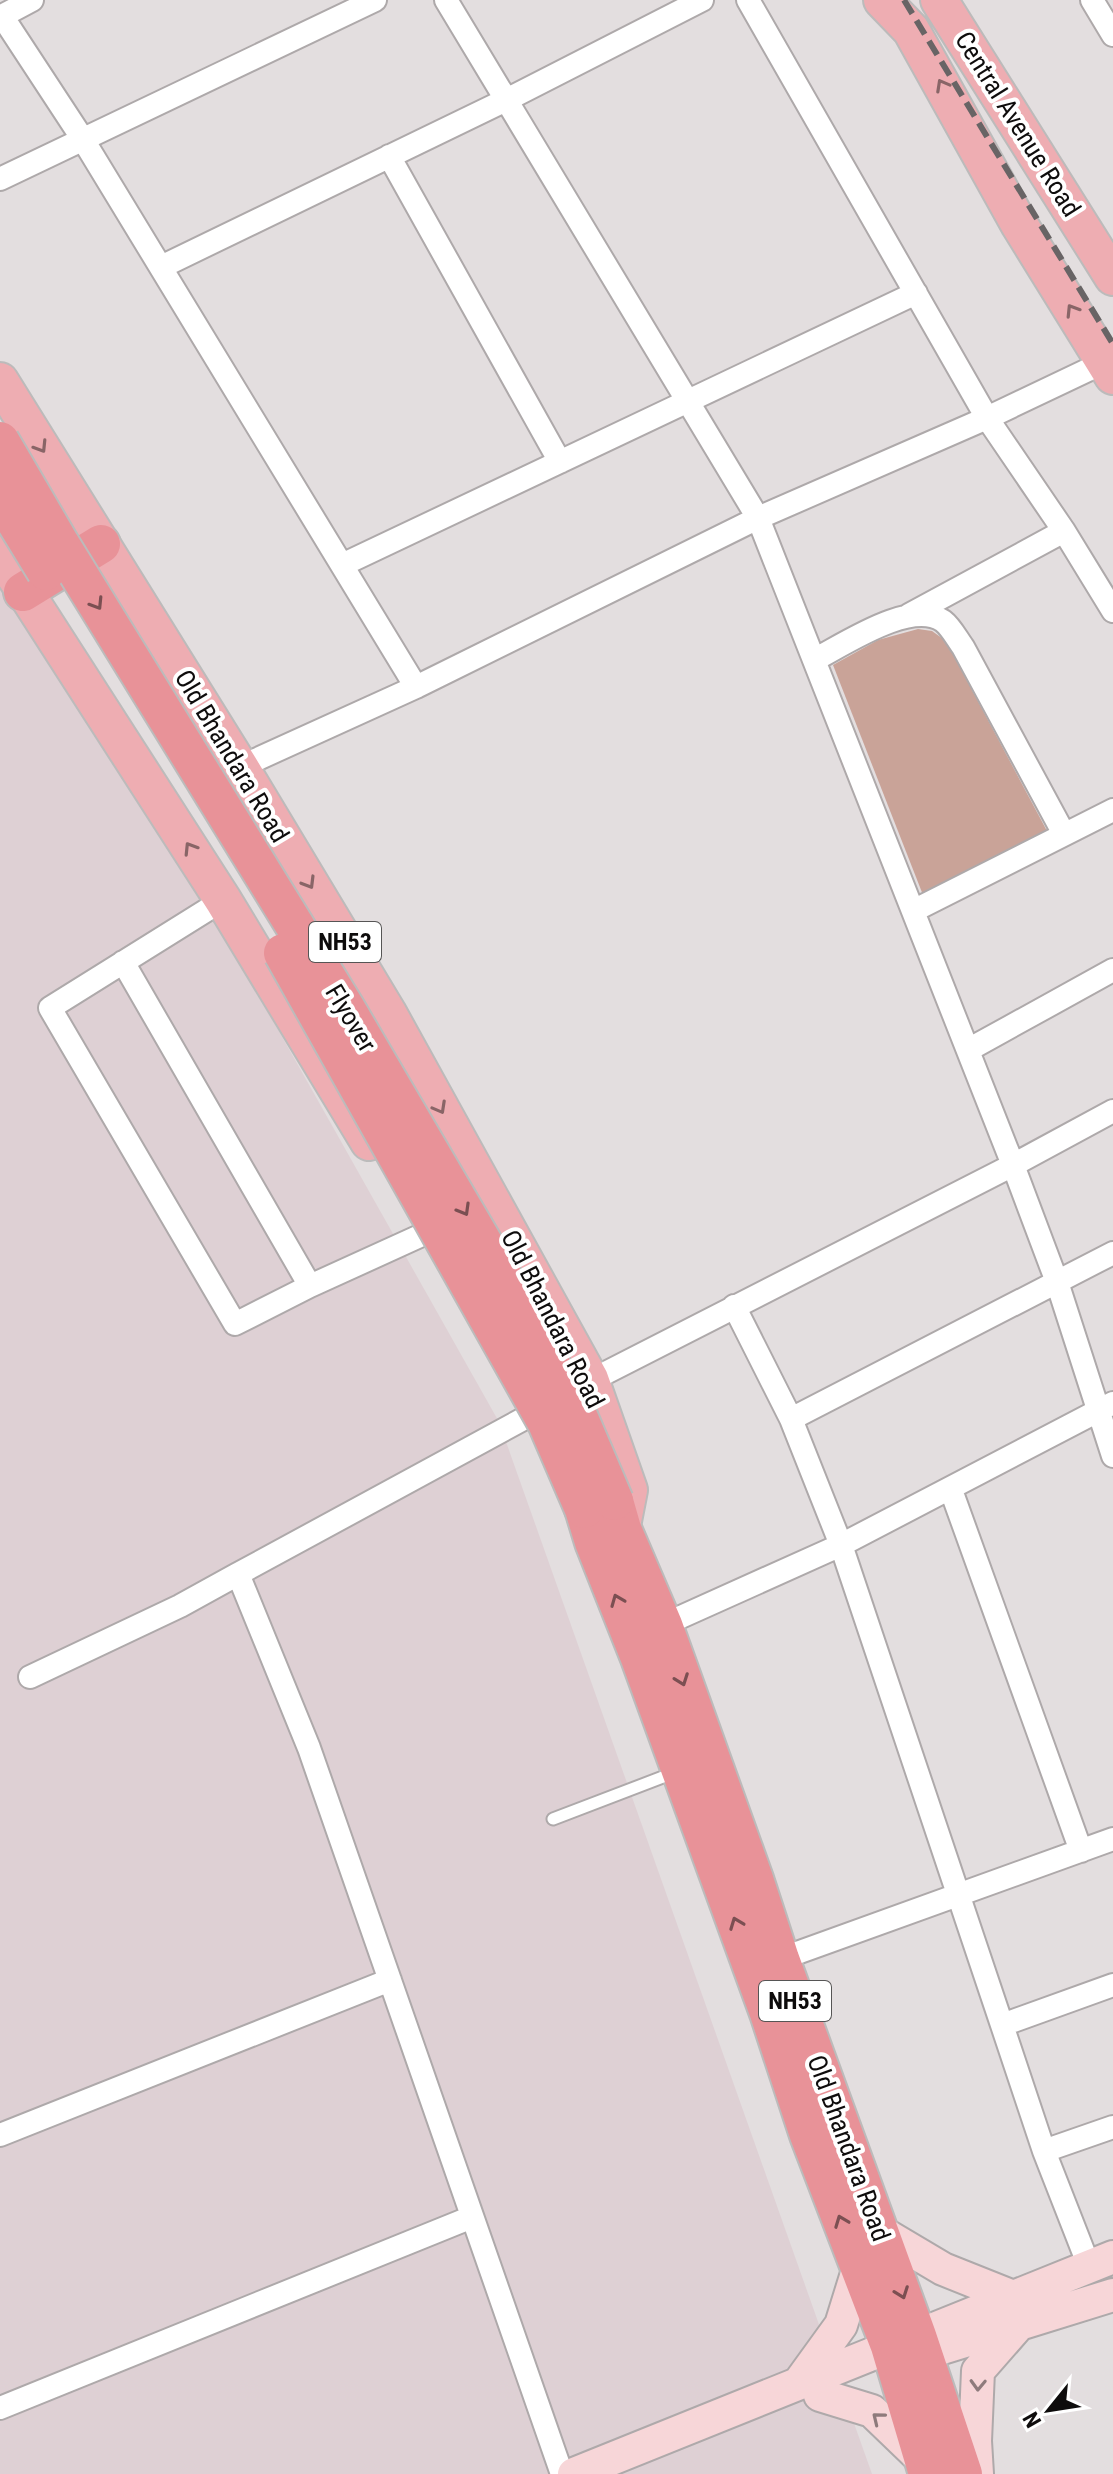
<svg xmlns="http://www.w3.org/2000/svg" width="1113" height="2474" viewBox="0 0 1113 2474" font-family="'Roboto Condensed',sans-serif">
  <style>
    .built { fill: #ded0d4 }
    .green { fill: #c9a398 }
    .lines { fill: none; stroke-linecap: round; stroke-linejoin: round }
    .service-casing { stroke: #aea9aa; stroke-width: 15 }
    .minor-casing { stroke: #aea9aa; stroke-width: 26 }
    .secondary-casing { stroke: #aea9aa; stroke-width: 36 }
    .primary-casing { stroke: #bcbbbb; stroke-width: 40 }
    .trunk-casing { stroke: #bcbbbb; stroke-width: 42 }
    .service { stroke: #fff; stroke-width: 11 }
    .minor { stroke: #fff; stroke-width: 22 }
    .secondary { stroke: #f7d6d8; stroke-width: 32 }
    .primary { stroke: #eeadb2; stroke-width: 36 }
    .trunk { stroke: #e89298; stroke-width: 38 }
    .rail { stroke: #686465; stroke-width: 6; stroke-dasharray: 16 8; stroke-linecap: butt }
    .trunk-bridge-casing { stroke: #bcbbbb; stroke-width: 42; stroke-linecap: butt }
    .trunk-bridge { stroke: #e89298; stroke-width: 38 }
    .oneway { stroke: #896567 }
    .oneway2 { stroke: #7b4f52 }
    .oneway3 { stroke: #8e7b7c }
    .labels { text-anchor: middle; stroke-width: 8; stroke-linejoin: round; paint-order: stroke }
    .shield { fill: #fff; stroke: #565555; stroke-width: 2 }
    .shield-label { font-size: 24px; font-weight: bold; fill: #0e0c0c }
    .street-label { font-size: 26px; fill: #0e0c0c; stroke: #fff }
  </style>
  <rect width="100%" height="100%" fill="#e3dedf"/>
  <!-- built -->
  <path class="built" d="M0 536 499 1422 872 2474H0Z"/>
  <!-- green -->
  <path class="green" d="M918 629 932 631 946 641 1047 831 923 895 833 665 878 640Z"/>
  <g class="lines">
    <defs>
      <path id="service" d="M553 1819 676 1772"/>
      <path id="minor" d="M32 0 2 16 82 138 416 687 240 767
        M748 0 987 418 1064 531 1113 611
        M1092 0 1113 35
        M389 156 560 462
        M0 179 375 0
        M161 267 506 100 702 0
        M342 565 916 293
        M909 615 1064 531
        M814 660C845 644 911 599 943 621 951 627 957 639 963 647L1064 834
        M416 687 758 518 446 0
        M223 900 50 1008 235 1324 310 1286 422 1235
        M913 911 1113 810
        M123 962 310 1286
        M968 1050 1113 970
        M1113 1111 1013 1165 1057 1282 1113 1456
        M1113 1253 791 1419 841 1545 1113 1403
        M734 1306 791 1419
        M582 1385 1013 1165 758 518 987 418 1113 358
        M549 1405 238 1574 309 1748 562 2474
        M951 1490 1081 1851
        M663 1625 841 1545 1002 2025 1113 1985
        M30 1677 180 1606 238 1574
        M772 1962 1113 1839
        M1002 2025 1044 2151 1089 2266
        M0 2135 390 1980
        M1044 2151 1113 2127
        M0 2408 472 2217"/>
      <path id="secondary" d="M879 2231 943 2269 1013 2297
        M926 2353 1113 2295
        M799 2383 841 2325 859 2267
        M820 2395 872 2411 924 2461
        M574 2474 1113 2257
        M977 2474 975 2441 978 2371 1020 2323"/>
      <path id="primary" d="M882 0 911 30 1019 224 1113 376
        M939 0 1113 277
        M0 381 240 767 388 1013 590 1379 629 1490 622 1526
        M0 553 223 900 369 1142"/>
      <path id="trunk" d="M23 592 101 544
        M614 1501 622 1529 663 1625 754 1879 780 1959 917 2336 963 2474
        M584 1509 594 1542 640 1658 769 2013 809 2135 890 2346 928 2474"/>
    </defs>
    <!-- service casing -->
    <use href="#service" class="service-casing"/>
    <!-- minor casing -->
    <use href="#minor" class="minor-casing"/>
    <!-- secondary casing -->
    <use href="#secondary" class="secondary-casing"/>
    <!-- primary casing -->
    <use href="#primary" class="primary-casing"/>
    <!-- trunk casing -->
    <use href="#trunk" class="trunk-casing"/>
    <!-- service -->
    <use href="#service" class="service"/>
    <!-- minor -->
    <use href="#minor" class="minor"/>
    <!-- secondary -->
    <use href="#secondary" class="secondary"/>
    <!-- primary -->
    <use href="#primary" class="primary"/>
    <!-- trunk -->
    <use href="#trunk" class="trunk"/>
    <!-- rail -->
    <path class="rail" d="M904 0 1113 344"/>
    <defs>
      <path id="trunk-bridge" d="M0 441 60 544 346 1009 507 1284 575 1409 614 1501
        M0 496 46 571
        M283 953 547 1423 584 1509"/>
    </defs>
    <!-- trunk-bridge casing -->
    <use href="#trunk-bridge" class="trunk-bridge-casing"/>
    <!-- trunk-bridge -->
    <use href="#trunk-bridge" class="trunk-bridge"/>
  </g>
  <!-- one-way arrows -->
  <defs><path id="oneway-chevron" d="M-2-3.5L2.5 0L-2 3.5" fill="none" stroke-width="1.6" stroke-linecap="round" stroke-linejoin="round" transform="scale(2)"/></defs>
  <g class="oneway">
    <use href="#oneway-chevron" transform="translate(942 85) rotate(-119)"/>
    <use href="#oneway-chevron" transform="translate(1072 310) rotate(-122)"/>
    <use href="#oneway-chevron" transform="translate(41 447) rotate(58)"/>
    <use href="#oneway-chevron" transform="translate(190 848) rotate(-122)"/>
    <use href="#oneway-chevron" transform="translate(309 883) rotate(59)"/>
    <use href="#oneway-chevron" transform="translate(440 1108) rotate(61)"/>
  </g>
  <g class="oneway2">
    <use href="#oneway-chevron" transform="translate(97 604) rotate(58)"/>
    <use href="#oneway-chevron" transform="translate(464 1210) rotate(60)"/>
    <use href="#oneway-chevron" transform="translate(617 1600) rotate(-112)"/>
    <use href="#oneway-chevron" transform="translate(682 1680) rotate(70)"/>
    <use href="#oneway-chevron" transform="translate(736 1923) rotate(-111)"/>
    <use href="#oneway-chevron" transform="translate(841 2221) rotate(-111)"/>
    <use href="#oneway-chevron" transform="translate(902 2293) rotate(70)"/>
  </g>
  <g class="oneway3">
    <use href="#oneway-chevron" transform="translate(978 2385) rotate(92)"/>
    <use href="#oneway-chevron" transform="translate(878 2418) rotate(-141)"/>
  </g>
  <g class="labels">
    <!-- shield labels -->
    <g class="shield">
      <rect x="309" y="922" width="72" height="40" rx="6"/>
      <rect x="759" y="1981" width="72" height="40" rx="6"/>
    </g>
    <g class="shield-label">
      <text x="345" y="950">NH53</text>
      <text x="795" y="2009">NH53</text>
    </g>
    <!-- street labels -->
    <g class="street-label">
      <text transform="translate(1018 124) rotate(58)" y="9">Central Avenue Road</text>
      <text transform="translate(232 756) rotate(59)" y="9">Old Bhandara Road</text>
      <text transform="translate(351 1018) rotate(59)" y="9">Flyover</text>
      <text transform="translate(553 1319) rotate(63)" y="9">Old Bhandara Road</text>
      <text transform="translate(849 2148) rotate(70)" y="9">Old Bhandara Road</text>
    </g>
  </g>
  <!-- north arrow -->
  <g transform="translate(1049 2410) rotate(240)" stroke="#ffffff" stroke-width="6" paint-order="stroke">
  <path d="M0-6L14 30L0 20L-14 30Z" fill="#0e0c0c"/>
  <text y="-12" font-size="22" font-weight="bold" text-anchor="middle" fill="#0e0c0c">N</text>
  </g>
</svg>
